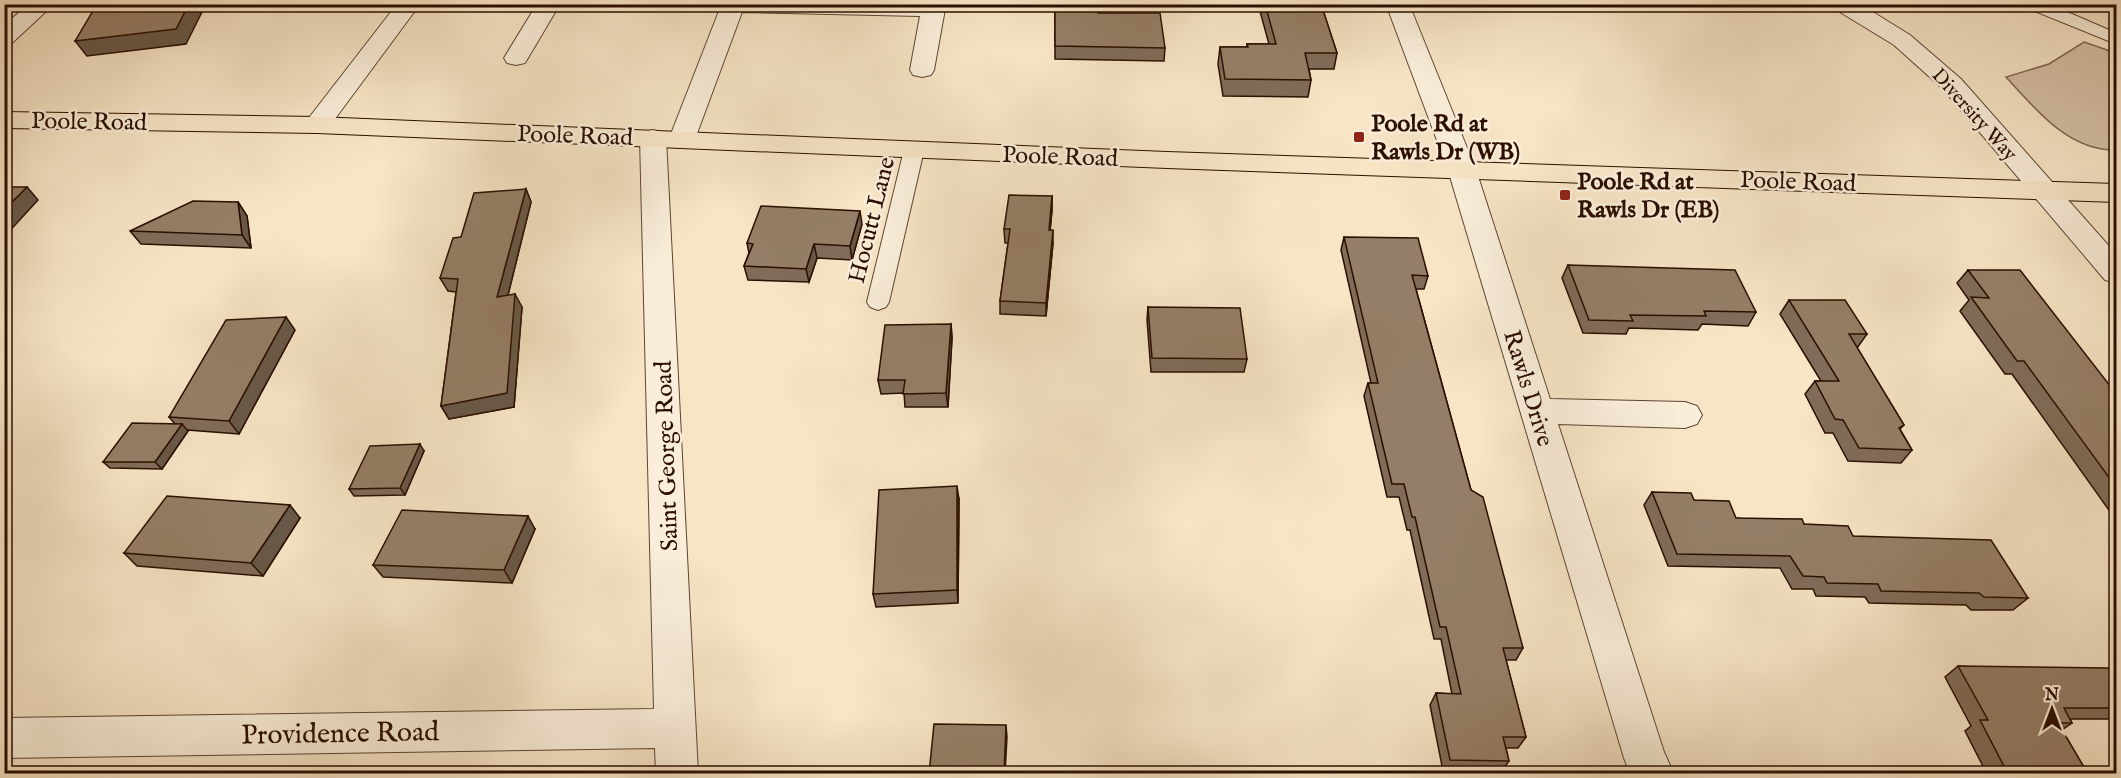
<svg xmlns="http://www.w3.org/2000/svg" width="2121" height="778" viewBox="0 0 2121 778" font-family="'IM FELL English',serif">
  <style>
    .green { fill: #d4c0a4; stroke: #806752; stroke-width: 1.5 }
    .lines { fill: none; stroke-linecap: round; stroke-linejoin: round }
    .lane-casing { stroke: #5e4432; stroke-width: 2 }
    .street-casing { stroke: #5e4432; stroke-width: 2 }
    .primary-casing { stroke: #2b0e00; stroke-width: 2 }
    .lane { fill: #faeeda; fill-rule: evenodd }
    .street { fill: #faeeda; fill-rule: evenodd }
    .primary { fill: #f7e5c6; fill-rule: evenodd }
    .wall { fill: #806c59; stroke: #2b0e00; stroke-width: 1.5 }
    .shaded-wall { fill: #685848; stroke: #2b0e00; stroke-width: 1.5 }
    .building { fill: #957e67; stroke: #2b0e00; stroke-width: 1.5 }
    .poi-dot { fill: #8f2418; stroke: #faeeda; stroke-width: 2 }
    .labels { text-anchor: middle; stroke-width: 5; stroke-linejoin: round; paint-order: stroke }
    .far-street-label { font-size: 20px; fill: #2b0e00; stroke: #faeeda }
    .street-label { font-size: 24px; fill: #2b0e00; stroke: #faeeda }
    .poi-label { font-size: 24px; font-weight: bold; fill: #2b0e00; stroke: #faeeda; text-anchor: start }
    .near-street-label { font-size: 28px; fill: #2b0e00; stroke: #faeeda }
  </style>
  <rect width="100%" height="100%" fill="#f7e5c6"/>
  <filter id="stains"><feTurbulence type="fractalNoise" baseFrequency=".00333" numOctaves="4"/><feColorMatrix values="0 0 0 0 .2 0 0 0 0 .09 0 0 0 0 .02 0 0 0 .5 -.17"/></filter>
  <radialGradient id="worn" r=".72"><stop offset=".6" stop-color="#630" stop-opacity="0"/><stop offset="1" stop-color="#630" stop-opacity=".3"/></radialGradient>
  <!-- green -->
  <path class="green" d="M2084 42 2116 53V150C2069 151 2036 110 2006 77L2049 64Z"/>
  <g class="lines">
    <defs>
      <path id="lane" d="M2025 4H2049L2116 33V44L2027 8Z
        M914 144 921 146 924 150 889 302 886 307 878 310 870 307 867 302 904 150 907 146Z"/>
      <path id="street" d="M29 4H54L12 43 4 45V25Z
        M397 4H420L326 131 317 133 308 131 304 125 308 119Z
        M537 4H560L525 63 516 65 507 63 504 58Z
        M691 4H941L945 9 934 70 931 75 922 77 913 75 910 70 920 16 742 12 695 139 691 145 682 147 673 145 669 139 719 11 694 9Z
        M1386 4H1409L1476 170 1550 399 1685 402 1697 406 1702 415 1697 424 1685 428 1558 424 1664 752 1674 774H1630L1624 758 1448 170Z
        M1832 4H1860L1910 35 1961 79 2116 254V283L2105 280 1943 89 1894 45 1835 9Z
        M653 130 662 132 666 138 698 774H656L655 748 4 758V718L654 709 640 138 644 132Z"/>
      <path id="primary" d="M4 112 317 117 1167 152 2116 184V202L1167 168 317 133 4 128Z"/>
    </defs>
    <!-- lane casing -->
    <use href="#lane" class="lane-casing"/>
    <!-- street casing -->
    <use href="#street" class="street-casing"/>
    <!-- primary casing -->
    <use href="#primary" class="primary-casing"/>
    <!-- lane -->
    <use href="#lane" class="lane"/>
    <!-- street -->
    <use href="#street" class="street"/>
    <!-- primary -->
    <use href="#primary" class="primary"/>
  </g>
  <!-- wall -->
  <path class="wall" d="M1258 4H1321L1337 53 1334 69H1309L1311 80 1308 97 1223 96 1218 64 1220 47H1247V44H1269Z
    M1055 11 1165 48 1164 61 1055 59Z
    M526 189 531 202 508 295 522 307 514 407 449 419 441 406 456 292 448 291 440 278 461 237Z
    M1052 196V210L1050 230 1053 243 1046 316 1000 314V301L1008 243H1005L1004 229Z
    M238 202 247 216 251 248 141 244 130 231Z
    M862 224 852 260 817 258 809 282 748 280 744 266 749 253 747 243Z
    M1344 237 1428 276 1424 289H1416L1471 490 1523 648 1516 660H1506L1526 737 1518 748H1506L1509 761 1501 772 1443 771 1430 705 1436 693 1452 694 1441 639H1434L1410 530H1407L1399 497H1387L1364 396 1368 383H1371L1341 250Z
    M1568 265 1756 312 1748 326 1702 324 1698 330 1629 328 1626 334 1583 333 1562 278Z
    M1968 270 2114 391H2116V520L2012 374H2005L1960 311 1969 300 1957 283Z
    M1789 300 1867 334 1857 348 1904 425 1900 429 1912 450 1901 463 1848 461 1833 433H1825L1805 394 1815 381H1821L1780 314Z
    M1148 307 1247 359 1244 372H1151L1147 320Z
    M951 324 952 338 948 407H905L904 393 881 394 878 380Z
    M295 330 239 434 187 430 188 431 162 469 110 468 103 462 175 424 169 417Z
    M424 451 405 495 354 496 349 489Z
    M1652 492 1694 500 1736 518 1804 524 1853 536 2028 598 2013 610H1971L1966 605 1869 603 1865 597 1816 596 1813 589H1792L1780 568 1668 566 1644 505Z
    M959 499 958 603 876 607 873 594Z
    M300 518 263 576 137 566 124 553Z
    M535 529 512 583 383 577 373 565Z
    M1958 666 2116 679V719H2070L2072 723 2062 730 2088 774H1987L1965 731 1971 726 1945 677Z"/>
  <!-- shaded-wall -->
  <path class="shaded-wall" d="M189 4H206L186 44 87 56 75 41Z
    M27 187 38 200 5 236 4 210Z
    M526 189 531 202 504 311 497 297Z
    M1052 196V210L1049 243V230Z
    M238 202 247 216 251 248 242 235Z
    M860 211 862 224 852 260 850 246Z
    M1053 230V243L1046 316V303Z
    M814 244 817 258 809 282 806 269Z
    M515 294 522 307 514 407 449 419 441 406Z
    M286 317 295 330 239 434 229 421Z
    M951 324 952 338 948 407 946 393Z
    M182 424 188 431 162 469 155 462Z
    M420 444 424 451 405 495 400 488Z
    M957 486 959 499 958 603 957 590Z
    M290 505 300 518 263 576 251 563Z
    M528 516 535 529 512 583 504 570Z
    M1006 725 1007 737 1005 774H1004Z"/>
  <!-- building -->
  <path class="building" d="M97 4H189L176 29 75 41Z
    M1265 4H1321L1337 53H1305L1311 80 1225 79 1220 47H1248L1247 44H1276Z
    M1055 11H1098V13H1160L1165 48 1055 46Z
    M4 187H27L4 210Z
    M526 189 497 297 515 294 507 393 441 406 458 279 440 278 453 238 461 237 474 193Z
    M1009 195 1052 196 1049 230H1053L1046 303 1000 301 1010 229H1004Z
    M193 201 238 202 242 235 130 231Z
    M761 206 860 211 850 246 814 244 806 269 744 266 753 244 747 243Z
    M1344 237 1418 238 1428 276 1412 275 1471 490 1483 497 1523 648H1503L1526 737H1503L1509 761 1450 760 1436 693 1461 694 1446 627H1440L1415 517H1412L1404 484H1392L1368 383H1378Z
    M1568 265 1735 270 1756 312 1704 311 1706 316 1630 315 1633 321 1589 320Z
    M1968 270H2020L2114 391H2116V487L2024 361H2017L1971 297 1989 298Z
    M1789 300H1845L1867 334H1849L1904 425 1899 428 1912 450 1859 448 1843 420 1835 419 1815 381H1839Z
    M1148 307 1240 308 1247 359 1152 358Z
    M286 317 229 421 169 417 226 320Z
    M951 324 946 393 903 394 905 380H878L885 325Z
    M132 423 182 424 155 462H103Z
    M420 444 400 488 349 489 370 446Z
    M957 486V590L873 594 879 490Z
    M1652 492 1691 493 1694 500 1729 501 1736 518 1802 519 1804 524 1848 526 1853 536 1991 540 2028 598 1984 597 1979 593 1881 591 1878 584 1827 583 1824 577 1803 576 1790 556 1677 554Z
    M167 496 290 505 251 563 124 553Z
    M402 510 528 516 504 570 373 565Z
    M1958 666 2109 668 2116 679V708H2064L2072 723H2058L2088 774H2008L1980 720H1988Z
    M934 724 1006 725 1004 774H929Z"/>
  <!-- markers -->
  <g class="poi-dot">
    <rect x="1353" y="131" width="12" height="12" rx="3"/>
    <rect x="1559" y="189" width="12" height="12" rx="3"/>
  </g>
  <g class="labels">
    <!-- far-street labels -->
    <g class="far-street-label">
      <text transform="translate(1975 114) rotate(48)" y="7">Diversity Way</text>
    </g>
    <!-- street labels -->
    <g class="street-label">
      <text transform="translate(89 121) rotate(1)" y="8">Poole Road</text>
      <text transform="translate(575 135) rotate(2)" y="8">Poole Road</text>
      <text transform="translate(1060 156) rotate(2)" y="8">Poole Road</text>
      <text transform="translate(1798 181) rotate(2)" y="8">Poole Road</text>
      <text transform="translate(871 220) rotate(-76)" y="8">Hocutt Lane</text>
      <text transform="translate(1529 388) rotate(73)" y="8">Rawls Drive</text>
      <text transform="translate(666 456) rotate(-92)" y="8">Saint George Road</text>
    </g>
    <!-- poi labels -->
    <g class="poi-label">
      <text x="1371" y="131">Poole Rd at<tspan x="1371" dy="28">Rawls Dr (WB)</tspan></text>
      <text x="1577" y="189">Poole Rd at<tspan x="1577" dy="28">Rawls Dr (EB)</tspan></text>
    </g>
    <!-- near-street labels -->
    <g class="near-street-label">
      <text transform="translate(340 732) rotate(-1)" y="10">Providence Road</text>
    </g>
  </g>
  <!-- margin -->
  <rect width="2121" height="778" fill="none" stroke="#f7e5c6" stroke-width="24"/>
  <rect x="6" y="6" width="2109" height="766" fill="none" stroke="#2b0e00" stroke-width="3"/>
  <rect x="12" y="12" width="2097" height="754" fill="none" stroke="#2b0e00" stroke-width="1.5"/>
  <!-- north arrow -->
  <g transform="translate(2052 709)" stroke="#faeeda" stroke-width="4.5" paint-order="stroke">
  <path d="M0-4.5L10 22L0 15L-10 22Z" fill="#2b0e00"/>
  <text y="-9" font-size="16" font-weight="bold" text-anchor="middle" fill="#2b0e00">N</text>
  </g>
  <rect width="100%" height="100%" filter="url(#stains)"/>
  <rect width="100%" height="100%" fill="url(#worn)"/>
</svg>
